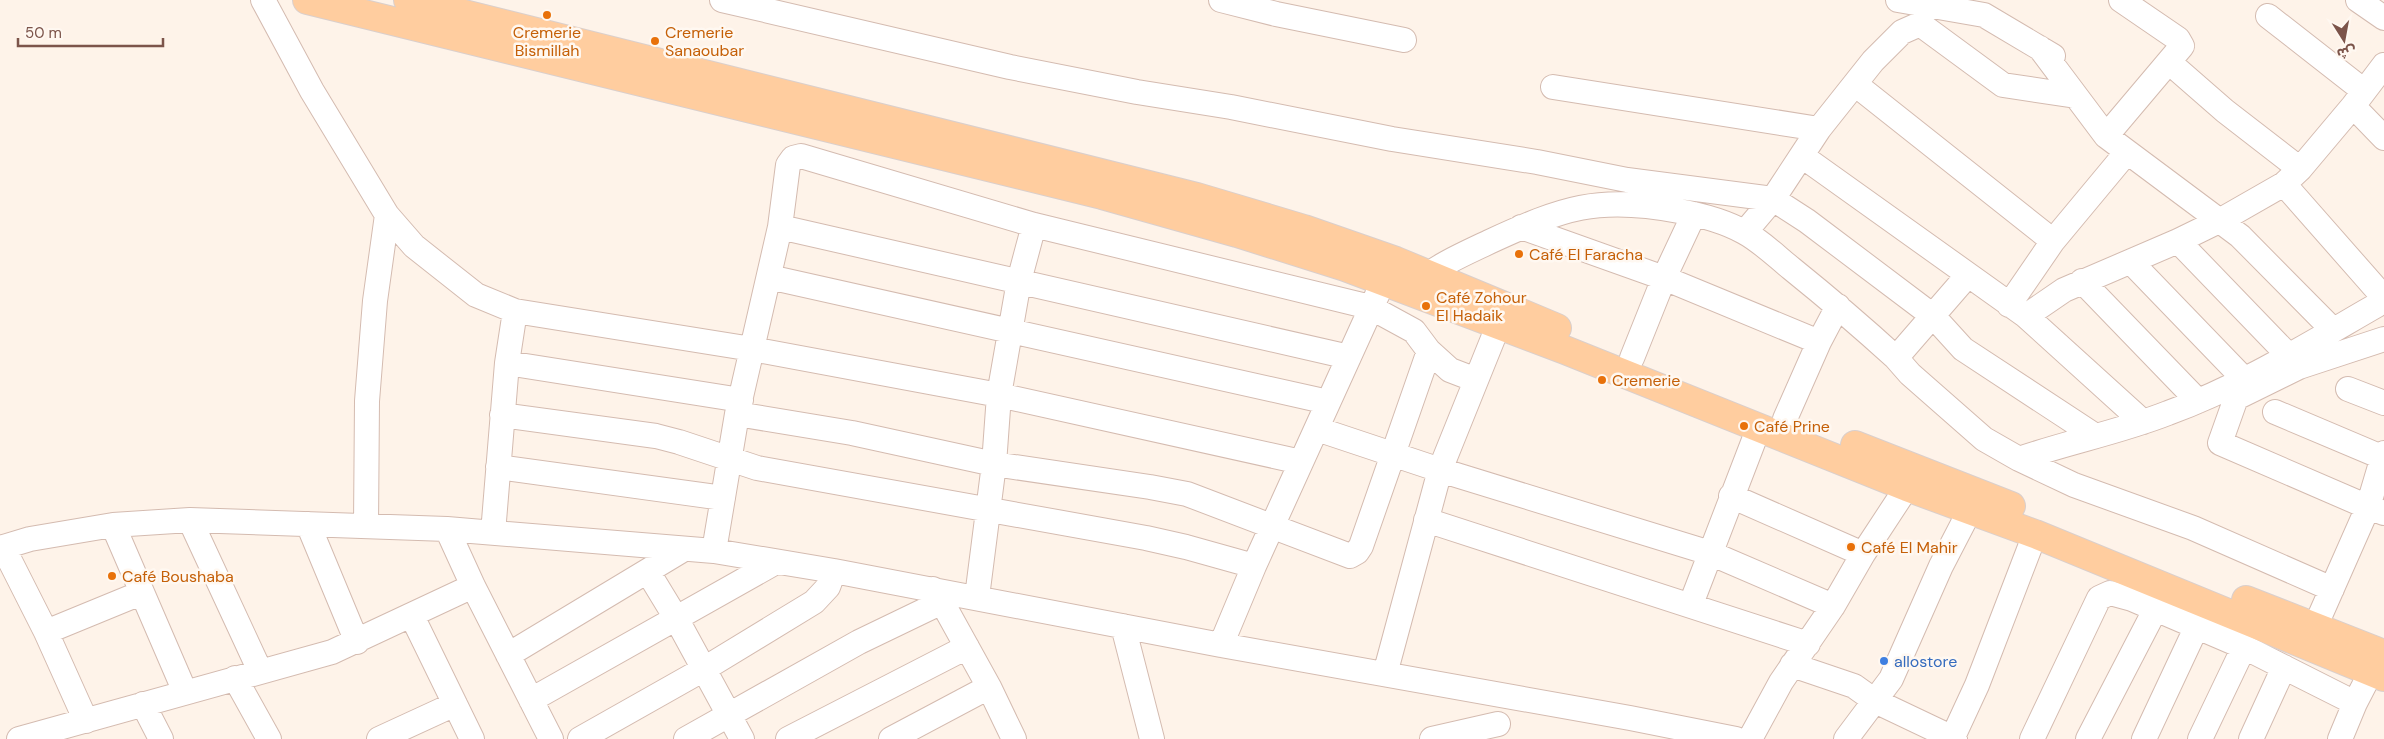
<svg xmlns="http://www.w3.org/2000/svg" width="2384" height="739" viewBox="0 0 2384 739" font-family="'DM Sans','Noto Sans Arabic',sans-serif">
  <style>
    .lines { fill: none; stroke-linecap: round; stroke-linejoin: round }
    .minor-casing { stroke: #d4bbb0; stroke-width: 26 }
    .major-casing { stroke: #dacfcc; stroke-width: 30 }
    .minor { stroke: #fff; stroke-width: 24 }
    .major { stroke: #ffcd9f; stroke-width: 28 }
    .food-dot { fill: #e8710a; stroke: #fff8f1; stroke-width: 2 }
    .shop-dot { fill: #3f7fe0; stroke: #fff8f1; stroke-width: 2 }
    .labels { text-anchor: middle; stroke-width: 5; stroke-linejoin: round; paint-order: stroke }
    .food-label { font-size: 16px; fill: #c56008; stroke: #fff8f1; text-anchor: start }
    .shop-label { font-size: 16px; fill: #366cbe; stroke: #fff8f1; text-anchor: start }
  </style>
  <rect width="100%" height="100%" fill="#fef3e9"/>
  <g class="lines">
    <defs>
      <path id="minor" d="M263 0 312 91 387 215 414 246 476 295 515 311 752 349 999 395 1301 462
        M722 0 1010 67 1137 92 1231 107 1392 139 1537 162 1627 180 1773 199 1807 221 1933 316 1963 349 2094 435
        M1221 0 1276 14 1404 40
        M1898 0 1984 15 2053 56
        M2358 0 2384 18
        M2268 16 2364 91
        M2040 48 2106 136 2240 236 2333 330
        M2170 63 2225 111 2300 169
        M1855 84 2053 241
        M1553 87 1819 129
        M2353 106 2384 138
        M2106 136 2182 46 2178 39 2121 0
        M1802 156 2026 316 2143 422
        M780 227 1349 357
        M1521 227 1664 278 1819 342
        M1745 232 1773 199 1819 129 1873 61 1902 32 1920 24 2003 85 2076 96
        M2178 241 2289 356
        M2131 262 2244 379
        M1968 275 1896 358 1910 374 1984 439 2019 459 2074 485 2193 528 2332 589
        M769 277 1328 402
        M2082 281 2198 401
        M1417 283C1438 265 1464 254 1489 242 1563 208 1597 195 1679 211 1701 215 1724 221 1744 232 1761 241 1777 257 1792 269 1828 298 1862 327 1896 358
        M2009 305 2053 241 2127 152
        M2026 316 2064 290 2178 241 2221 220 2284 184 2300 169 2353 106 2384 65
        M1429 351 1450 370 1476 380
        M1632 358 1664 278 1694 214
        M507 363 741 400
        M2348 389 2384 403
        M2275 412 2384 458
        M502 415 656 436 679 442 757 468 1146 538 1186 547 1254 566
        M1785 419 1819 342 1838 306
        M1317 429 1440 470 1710 553 1833 606
        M2384 453 2368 507 2384 513
        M2019 459C2068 442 2120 432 2168 413 2242 386 2309 344 2377 305L2381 298 2379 292 2284 184
        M498 467 723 498
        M1731 496 1863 554
        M190 520 260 671
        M1426 520 1808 644
        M308 524 357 642
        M113 525 185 692
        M366 525 367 401 375 301 387 215
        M447 529 473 586 551 739
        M493 533 507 363 515 311
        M3 547 46 632 86 721
        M0 548 30 539 113 525 190 520 447 529 714 551 834 571 1221 645 1630 718 1736 739
        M714 551 737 414 780 227 788 165 793 158 801 156 1034 225 1370 307 1414 331 1429 351 1361 546 1357 552 1350 556 1187 494 1150 487 994 464 852 433 737 414
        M648 572 676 618 742 739
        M977 597 994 464 999 395 1019 281 1034 225
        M942 602 989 687 1014 739
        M1691 604 1759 427
        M412 616 472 739
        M1123 626 1152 739
        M2315 627 2368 507 2220 443 2236 398 2299 367 2384 339
        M46 632 141 593
        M1221 645 1254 566 1378 293
        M508 655 684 549
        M1792 665 1854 686 1875 701 1955 739
        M1385 674 1440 470 1498 326
        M235 678 269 739
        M531 700 776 562
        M143 704 161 739
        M19 739 332 652 473 586
        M379 739 455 704
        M580 739 704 669 814 602 828 587 834 571
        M686 739 859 642 942 602 933 589
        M788 739 967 647
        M891 739 989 687
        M1432 739 1498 724
        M1750 739 1781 682 1833 606 1863 554 1907 487
        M1846 739 1891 679 1941 566 1970 510
        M1952 739 1977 685 2035 534
        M2032 739 2099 598 2110 593 2132 599 2244 647 2355 703
        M2088 739 2155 610
        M2144 739 2197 626
        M2200 739 2244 647
        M2251 739 2284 667
        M2340 739 2355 703 2371 672"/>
      <path id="major" d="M307 0 1102 195 1237 233 1345 267 1565 350 1907 487 2035 534 2384 677
        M408 0 1197 197 1304 229 1396 261 1557 328
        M1855 445 2011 506
        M2246 600 2384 654"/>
    </defs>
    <!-- minor casing -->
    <use href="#minor" class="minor-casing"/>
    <!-- major casing -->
    <use href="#major" class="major-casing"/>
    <!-- minor -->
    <use href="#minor" class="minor"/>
    <!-- major -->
    <use href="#major" class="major"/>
  </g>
  <!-- markers -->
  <g class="food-dot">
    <circle cx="547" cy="15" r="5"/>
    <circle cx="655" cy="41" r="5"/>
    <circle cx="1519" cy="254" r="5"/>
    <circle cx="1426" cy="306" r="5"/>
    <circle cx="1602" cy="380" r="5"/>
    <circle cx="1744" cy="426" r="5"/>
    <circle cx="1851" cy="547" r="5"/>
    <circle cx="112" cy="576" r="5"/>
  </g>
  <circle class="shop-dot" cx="1884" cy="661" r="5"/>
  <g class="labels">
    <!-- food labels -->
    <g class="food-label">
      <text x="547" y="38" text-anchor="middle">Cremerie<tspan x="547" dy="18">Bismillah</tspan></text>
      <text x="665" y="38">Cremerie<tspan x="665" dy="18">Sanaoubar</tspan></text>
      <text x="1529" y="260">Café El Faracha</text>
      <text x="1436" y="303">Café Zohour<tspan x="1436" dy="18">El Hadaik</tspan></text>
      <text x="1612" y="386">Cremerie</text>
      <text x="1754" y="432">Café Prine</text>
      <text x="1861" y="553">Café El Mahir</text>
      <text x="122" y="582">Café Boushaba</text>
    </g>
    <!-- shop labels -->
    <g class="shop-label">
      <text x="1894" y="667">allostore</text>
    </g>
  </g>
  <!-- north arrow -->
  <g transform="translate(2344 40) rotate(169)" stroke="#fff8f1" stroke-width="4" paint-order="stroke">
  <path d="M0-4L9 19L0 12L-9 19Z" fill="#7c544a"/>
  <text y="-8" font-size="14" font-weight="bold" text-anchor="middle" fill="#7c544a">ش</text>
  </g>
  <!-- scale -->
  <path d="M18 38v8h145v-8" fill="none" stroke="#7c544a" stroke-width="2.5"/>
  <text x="25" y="38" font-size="15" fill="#7c544a" stroke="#fff8f1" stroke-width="4" paint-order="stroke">50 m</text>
</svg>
